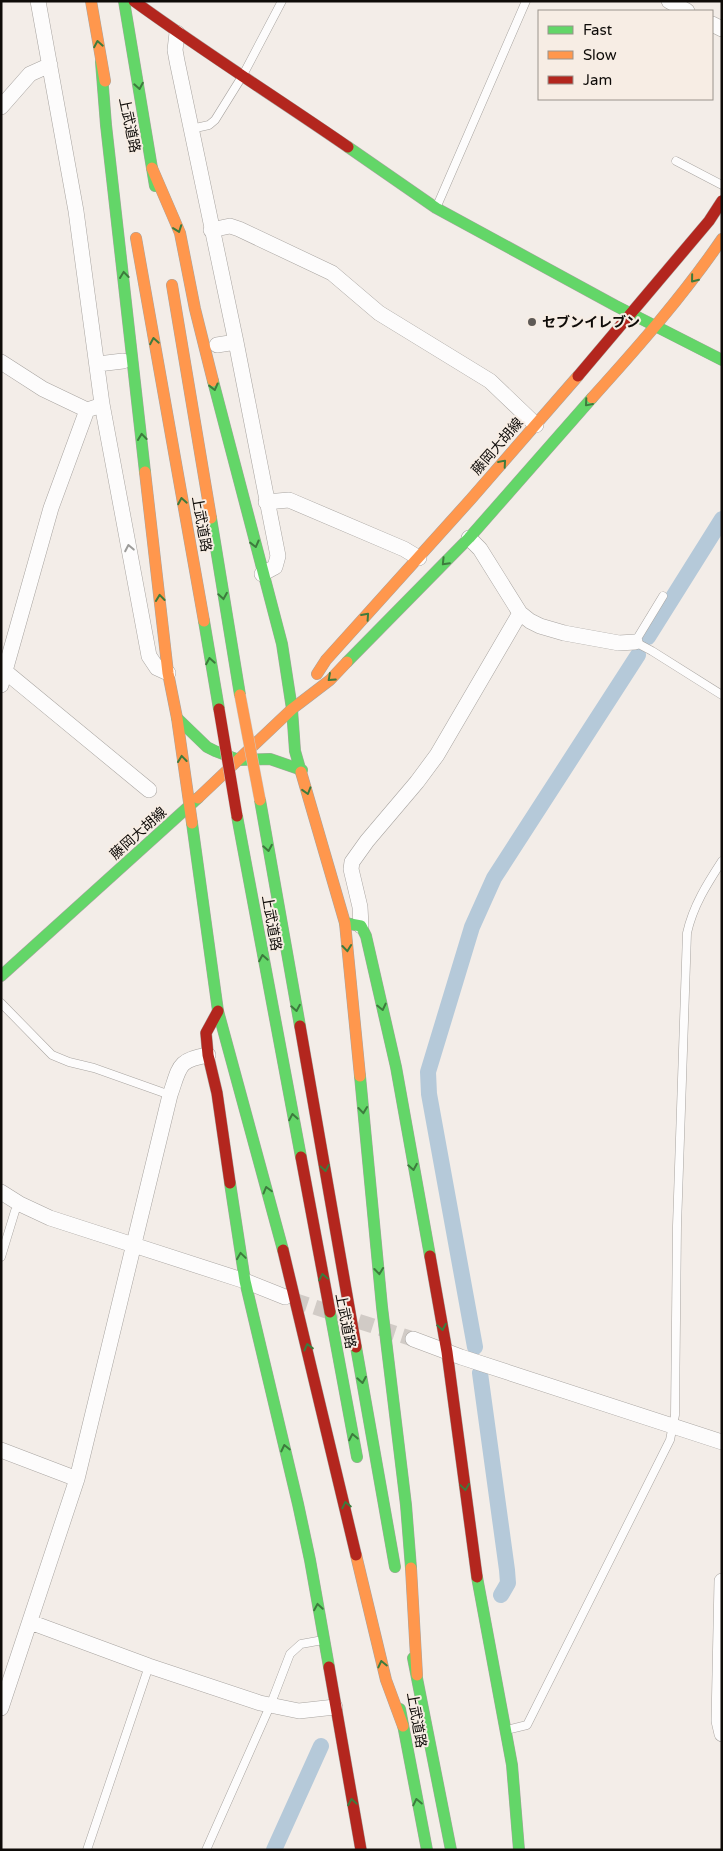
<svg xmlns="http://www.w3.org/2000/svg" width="723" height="1851" viewBox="0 0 723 1851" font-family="'Varela Round','Noto Sans JP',sans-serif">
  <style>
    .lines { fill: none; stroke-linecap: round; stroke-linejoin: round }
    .canal { stroke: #b5c9d9; stroke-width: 16 }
    .street-tunnel { stroke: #d1cbc6; stroke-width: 15; stroke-dasharray: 15 8; stroke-linecap: butt }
    .lane-casing { stroke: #a8a4a0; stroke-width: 9 }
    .street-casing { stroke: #a8a4a0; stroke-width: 16 }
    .fast-casing { stroke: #a8a4a0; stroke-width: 12 }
    .slow-casing { stroke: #a8a4a0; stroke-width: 12 }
    .jam-casing { stroke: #a8a4a0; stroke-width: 12 }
    .lane { stroke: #fdfcfc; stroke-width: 8 }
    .street { stroke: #fdfcfc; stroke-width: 15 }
    .fast { stroke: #63d668; stroke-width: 11 }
    .slow { stroke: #ff974d; stroke-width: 11 }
    .jam { stroke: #b3261e; stroke-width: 11 }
    .slow-bridge-casing { stroke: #cbc8c6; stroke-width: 12; stroke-linecap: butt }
    .jam-bridge-casing { stroke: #cbc8c6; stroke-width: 12; stroke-linecap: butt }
    .slow-bridge { stroke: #ff974d; stroke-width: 11 }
    .jam-bridge { stroke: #b3261e; stroke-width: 11 }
    .oneway { stroke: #3d7b3d }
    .oneway2 { stroke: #9d9c9a }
    .poi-dot { fill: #5e5a56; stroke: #f7ede4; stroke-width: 2 }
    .labels { text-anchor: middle; stroke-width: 4; stroke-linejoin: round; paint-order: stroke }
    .street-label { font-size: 14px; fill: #0e0b08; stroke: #f7ede4 }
    .poi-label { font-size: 14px; font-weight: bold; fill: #0e0b08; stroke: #f7ede4; text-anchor: start }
  </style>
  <rect width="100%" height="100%" fill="#f3ede8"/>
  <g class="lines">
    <!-- canal -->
    <path class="canal" d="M648 637 722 519
      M475 1347 429 1094 428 1072 472 927 494 878 638 655
      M480 1373 507 1570 508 1583 501 1595
      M274 1850 321 1746"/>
    <!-- street-tunnel -->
    <path class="street-tunnel" d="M293 1300 413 1339"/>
    <defs>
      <path id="lane" d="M191 129 209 125 215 120 243 75 282 1
        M676 161 722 185
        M437 206 526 1
        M663 596 635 642 652 651 722 695
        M1 1003 52 1055 69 1062 94 1068 170 1095
        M1 1257 15 1211 20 1204
        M506 1730 527 1725 670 1440 675 1415 677 1226 687 933C693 906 707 884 722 861
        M87 1850 149 1666
        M206 1850 270 1706 290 1654 301 1644 323 1640"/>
      <path id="street" d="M38 1 76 211 102 404 149 656 157 668 168 673
        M669 1 687 11
        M712 24 722 29
        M177 33 175 50 177 61 236 342 278 556 275 567 262 574
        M1 107 30 74 50 65
        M211 230 230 226 239 229 332 273 379 313 490 381 536 425
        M217 345 236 342
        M1 362 43 389 87 410 96 407
        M98 364 123 361
        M266 502 289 500 404 549 419 558
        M469 538 480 549 520 613 530 621 540 626 564 633 619 643 635 642
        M1 668 149 790
        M1 685 51 508 87 410
        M361 926 360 907 351 869 352 862 367 841 417 782 437 755 520 613
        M1 1192 20 1204 50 1218 245 1281 285 1297
        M413 1339 461 1357 722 1442
        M1 1450 77 1479
        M722 1581 719 1721 722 1734
        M30 1622 149 1666 260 1703 299 1711 335 1707
        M1 1708 77 1479 170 1095C180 1067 177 1060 208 1055"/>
      <path id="fast" d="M124 1 155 186
        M101 62 106 125 145 472
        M348 147 436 208 616 306 722 360
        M213 381 282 644 292 709 295 751 301 772
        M211 518 240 695
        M204 621 219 709
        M347 662 469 538 592 398
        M177 718 207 747 215 751 239 760 270 759 302 770
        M260 800 300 1026
        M237 816 301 1157
        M192 823 218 1011 283 1250
        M345 923 361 926 366 936 396 1067 430 1256
        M1 976 198 798
        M360 1076 382 1307 406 1505 411 1568
        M230 1183 245 1281 298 1504 310 1560 329 1667
        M330 1312 357 1457
        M356 1347 395 1567
        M477 1577 512 1765 519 1850
        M413 1658 451 1850
        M400 1709 427 1850"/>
      <path id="slow" d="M91 1 105 81
        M152 168 180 233 195 309 213 381
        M136 238 204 621
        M172 285 211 518
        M592 398C638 347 683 296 722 239
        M145 472 168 673 177 718 192 823
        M317 674 326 660 471 499 578 376
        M301 772 345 923 360 1076
        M198 798 292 709 330 680 347 662
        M356 1555 386 1680 403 1726
        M411 1568 417 1675"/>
      <path id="jam" d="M134 1C204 52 277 98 348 147
        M578 376 709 221 722 201
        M218 1011 206 1033 208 1055 217 1093 230 1183
        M300 1026 356 1347
        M301 1157 330 1312
        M283 1250 356 1555
        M430 1256 447 1352 477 1577
        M329 1667 361 1850"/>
    </defs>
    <!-- lane casing -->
    <use href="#lane" class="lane-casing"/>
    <!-- street casing -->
    <use href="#street" class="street-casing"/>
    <!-- fast casing -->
    <use href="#fast" class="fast-casing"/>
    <!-- slow casing -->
    <use href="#slow" class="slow-casing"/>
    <!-- jam casing -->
    <use href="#jam" class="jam-casing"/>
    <!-- lane -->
    <use href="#lane" class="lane"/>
    <!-- street -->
    <use href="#street" class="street"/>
    <!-- fast -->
    <use href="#fast" class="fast"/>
    <!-- slow -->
    <use href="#slow" class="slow"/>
    <!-- jam -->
    <use href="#jam" class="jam"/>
    <defs>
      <path id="slow-bridge" d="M240 695 260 800"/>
      <path id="jam-bridge" d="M219 709 237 816"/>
    </defs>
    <!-- slow-bridge casing -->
    <use href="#slow-bridge" class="slow-bridge-casing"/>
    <!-- jam-bridge casing -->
    <use href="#jam-bridge" class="jam-bridge-casing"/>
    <!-- slow-bridge -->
    <use href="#slow-bridge" class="slow-bridge"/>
    <!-- jam-bridge -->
    <use href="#jam-bridge" class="jam-bridge"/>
  </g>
  <!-- one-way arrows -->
  <defs><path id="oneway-chevron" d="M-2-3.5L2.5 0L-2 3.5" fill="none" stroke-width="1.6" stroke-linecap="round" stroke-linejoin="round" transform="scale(1.25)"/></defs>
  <g class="oneway">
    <use href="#oneway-chevron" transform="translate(98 44) rotate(-100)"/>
    <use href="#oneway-chevron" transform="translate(139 86) rotate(80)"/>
    <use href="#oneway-chevron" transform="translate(178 229) rotate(70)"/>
    <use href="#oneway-chevron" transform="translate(124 275) rotate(-97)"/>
    <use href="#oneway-chevron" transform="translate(694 279) rotate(129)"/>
    <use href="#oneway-chevron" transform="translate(154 341) rotate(-100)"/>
    <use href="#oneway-chevron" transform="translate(214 387) rotate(76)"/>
    <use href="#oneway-chevron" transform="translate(588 403) rotate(131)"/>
    <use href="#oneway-chevron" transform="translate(142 437) rotate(-96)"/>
    <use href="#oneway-chevron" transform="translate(503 463) rotate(-49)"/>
    <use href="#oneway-chevron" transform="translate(182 501) rotate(-100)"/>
    <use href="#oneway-chevron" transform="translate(255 544) rotate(76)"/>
    <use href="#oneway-chevron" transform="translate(445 562) rotate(134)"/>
    <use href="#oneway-chevron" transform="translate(223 596) rotate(81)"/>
    <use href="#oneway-chevron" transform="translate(160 598) rotate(-96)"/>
    <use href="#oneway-chevron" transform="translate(366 616) rotate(-48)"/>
    <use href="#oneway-chevron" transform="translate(210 661) rotate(-100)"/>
    <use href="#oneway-chevron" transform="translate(331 678) rotate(138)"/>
    <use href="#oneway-chevron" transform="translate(182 759) rotate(-97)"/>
    <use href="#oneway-chevron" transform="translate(307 791) rotate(73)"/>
    <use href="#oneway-chevron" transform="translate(268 848) rotate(80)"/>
    <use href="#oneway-chevron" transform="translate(347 948) rotate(84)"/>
    <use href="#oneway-chevron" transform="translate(263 958) rotate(-100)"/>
    <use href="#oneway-chevron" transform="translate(382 1007) rotate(77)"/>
    <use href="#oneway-chevron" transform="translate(296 1008) rotate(80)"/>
    <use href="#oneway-chevron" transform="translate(363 1110) rotate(84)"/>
    <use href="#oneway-chevron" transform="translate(293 1117) rotate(-100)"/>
    <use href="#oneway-chevron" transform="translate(413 1167) rotate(80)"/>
    <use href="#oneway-chevron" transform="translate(325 1168) rotate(80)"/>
    <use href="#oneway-chevron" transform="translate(267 1190) rotate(-105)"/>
    <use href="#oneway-chevron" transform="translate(241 1256) rotate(-98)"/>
    <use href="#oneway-chevron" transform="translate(379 1271) rotate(84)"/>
    <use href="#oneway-chevron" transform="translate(323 1277) rotate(-101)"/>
    <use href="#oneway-chevron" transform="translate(442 1327) rotate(80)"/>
    <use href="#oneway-chevron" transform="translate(308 1347) rotate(-104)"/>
    <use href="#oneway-chevron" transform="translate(362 1380) rotate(80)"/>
    <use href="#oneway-chevron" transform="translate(353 1437) rotate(-101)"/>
    <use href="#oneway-chevron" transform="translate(285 1448) rotate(-103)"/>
    <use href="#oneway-chevron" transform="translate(465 1487) rotate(82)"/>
    <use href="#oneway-chevron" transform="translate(346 1505) rotate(-103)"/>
    <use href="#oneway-chevron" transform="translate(318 1607) rotate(-99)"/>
    <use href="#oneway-chevron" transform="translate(382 1664) rotate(-103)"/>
    <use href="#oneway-chevron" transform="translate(352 1802) rotate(-100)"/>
    <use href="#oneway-chevron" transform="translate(417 1802) rotate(-102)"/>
  </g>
  <use class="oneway2" href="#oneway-chevron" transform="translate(129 548) rotate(-101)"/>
  <!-- markers -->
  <circle class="poi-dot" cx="532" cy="322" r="5"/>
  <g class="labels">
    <!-- street labels -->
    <g class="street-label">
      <text transform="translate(130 125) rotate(78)" y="5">上武道路</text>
      <text transform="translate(497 446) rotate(-49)" y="5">藤岡大胡線</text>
      <text transform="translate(202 524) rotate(80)" y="5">上武道路</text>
      <text transform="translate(138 833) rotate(-42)" y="5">藤岡大胡線</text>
      <text transform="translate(272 923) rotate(80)" y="5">上武道路</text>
      <text transform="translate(346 1321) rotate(79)" y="5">上武道路</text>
      <text transform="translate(417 1720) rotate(80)" y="5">上武道路</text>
    </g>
    <!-- poi labels -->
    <g class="poi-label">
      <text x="542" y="327">セブンイレブン</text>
    </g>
  </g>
  <!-- border -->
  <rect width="723" height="1851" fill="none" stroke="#0e0b08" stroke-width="5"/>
  <!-- legend -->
  <rect x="538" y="10" width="175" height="90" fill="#f7ede4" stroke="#9a938c"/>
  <rect x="548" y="26" width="25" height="8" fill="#63d668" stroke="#9a938c"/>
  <text x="583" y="35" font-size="15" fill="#0e0b08">Fast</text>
  <rect x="548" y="51" width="25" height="8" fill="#ff974d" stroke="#9a938c"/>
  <text x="583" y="60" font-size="15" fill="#0e0b08">Slow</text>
  <rect x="548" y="76" width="25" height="8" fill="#b3261e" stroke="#9a938c"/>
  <text x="583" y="85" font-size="15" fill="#0e0b08">Jam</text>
</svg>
